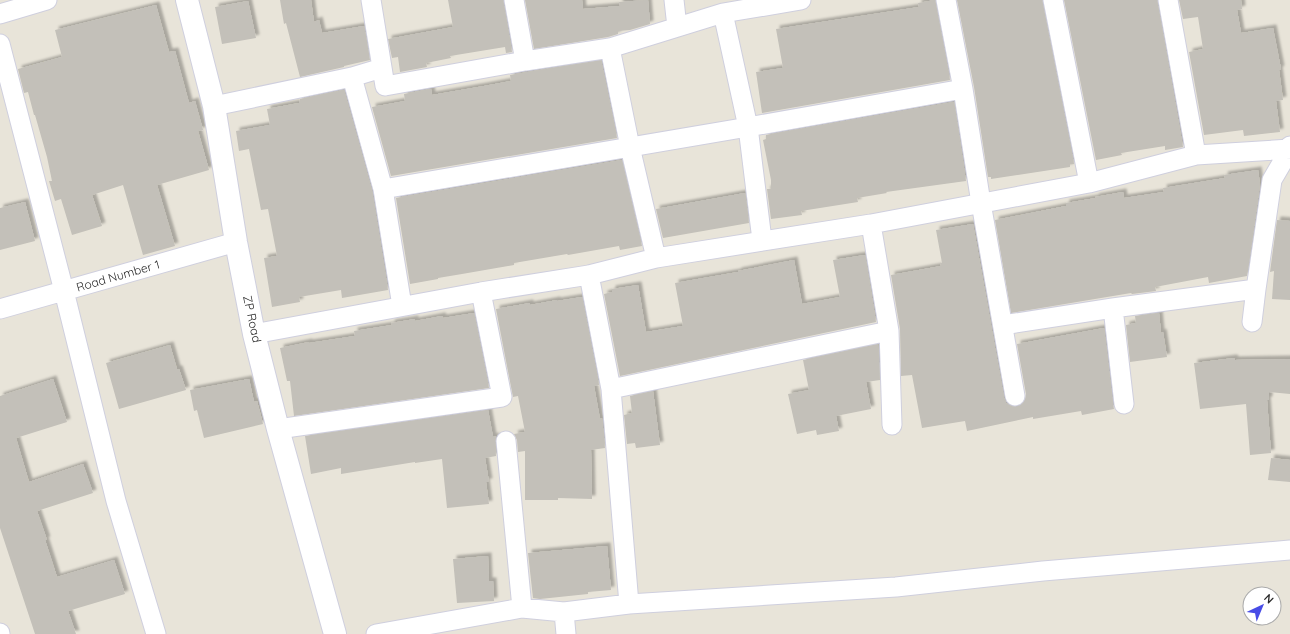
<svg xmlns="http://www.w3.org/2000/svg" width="1290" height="634" viewBox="0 0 1290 634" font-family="Quicksand,sans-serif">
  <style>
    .building { fill: #c3c0b9; filter: url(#shadow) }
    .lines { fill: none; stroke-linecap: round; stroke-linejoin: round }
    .minor-casing { stroke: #cfcfde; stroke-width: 21 }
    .tertiary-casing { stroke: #cfcfde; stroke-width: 24 }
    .minor { stroke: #fff; stroke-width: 19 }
    .tertiary { stroke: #fff; stroke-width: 22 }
    .labels { text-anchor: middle; stroke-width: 3; stroke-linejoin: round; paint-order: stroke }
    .street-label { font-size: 12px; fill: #272727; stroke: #fff }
  </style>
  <defs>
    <filter id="shadow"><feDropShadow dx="3.5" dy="-3.5" stdDeviation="1" flood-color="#0004"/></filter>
  </defs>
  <rect width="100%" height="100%" fill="#e8e4d9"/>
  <!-- building -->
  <path class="building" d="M280 0H311L314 22 319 20 322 33 364 26 370 60 344 66V67L300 77 286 23 284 24Z
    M448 0H503L512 52 506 53 505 47 450 56 451 58 426 63 427 67 400 72 398 57 392 58 388 39 453 27Z
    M525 0H582L583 9 620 6 619 2 648 0 650 24 630 30 618 31V34L608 37 534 49Z
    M935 0 950 80 762 113 756 72 783 68 776 29 919 7 918 3Z
    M957 0H1042L1074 164H1070V167L991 179V177H988L974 87Z
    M1064 0H1157L1183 147 1165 150V146L1121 153 1122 155 1096 160Z
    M1179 0H1241L1242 9 1237 10 1241 33 1273 28 1281 69 1279 70 1283 100 1276 101 1280 132 1244 136 1243 130 1204 135 1189 52 1203 49 1198 17 1183 19Z
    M248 1 256 38 222 44 215 7Z
    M156 5 169 52 175 51 189 103 195 101 203 130 198 131 209 170 157 185 175 246 143 255 123 185 92 195 102 226 72 235 61 199 55 201 49 181H52L47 157 35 115H34L28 92 24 93 18 69 62 57 55 30Z
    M601 60 617 138 391 176 372 107 405 101 404 94 431 89 432 95 484 86 511 81 510 75Z
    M344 90 372 191 388 290 342 298 341 290 299 297 300 302 272 307 264 258 277 256 268 209 261 210 249 149 239 151 236 131 270 125 267 109 299 103 300 99Z
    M954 102 966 181 886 192 887 193 857 198 858 202 801 211 802 215 771 219 767 189H771V180L763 140 766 139V135Z
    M622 160 642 246 620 250 619 246 568 255 567 254 514 263V265L462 274 438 278V279L410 284 396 198Z
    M1258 170 1260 184 1247 276 1209 283 1208 277 1155 287 1156 291 1132 294 1131 293 1011 313 995 220 1066 206V203L1096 198 1095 197 1123 192 1124 198 1164 192 1163 188 1225 178 1224 175Z
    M745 193 749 223 663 238 656 209Z
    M25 202 35 241 0 250V208Z
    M1277 220 1290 221V300L1272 299 1274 271 1270 272Z
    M973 224 1004 398 1006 403 1011 406 1017 407 1022 404 1025 399 1026 394 1017 344 1104 328 1113 405 1114 409 1082 415 1081 411 1033 419V417L967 431 965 421 922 428 912 375 901 376 900 329 891 275 941 266 940 263H942L936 230Z
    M865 255 876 322 620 376 604 294 612 292V289L638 285 646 332 683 326 675 283 738 272V271L794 260 802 304 840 297 833 260Z
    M582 297 599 385 594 386 600 419 602 418 605 448 591 450 592 499 558 498V500H525V451L518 452 517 440 514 434 525 432 518 396 513 397 496 309 530 303V305L557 300V301Z
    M474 313 489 388 294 416 290 381H287L280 348 309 342V343L355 336 354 331 392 325 391 323 415 319V321L442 316 443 318Z
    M1159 313 1161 333 1163 332 1167 357 1130 362 1126 325 1136 323 1135 316Z
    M878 344 880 380 866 382 871 409 836 416 839 431 817 435 816 430 797 434 788 394 809 390 803 360Z
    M170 345 177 369H179L186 390 119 409 106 363Z
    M1234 358 1235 360 1290 359V394L1269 392V400H1267L1271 453 1250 455 1246 404 1200 409 1194 363Z
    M53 379 67 422 16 438 29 482 83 464 93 493 37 511 47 540H45L57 577 114 560 125 594 68 611 76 634H35L0 528V396Z
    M249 379 254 402 257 401 263 424 204 438 197 410 194 411 190 390Z
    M653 391 660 445 636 448 635 443 627 444 624 415 632 413 630 396Z
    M488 410 493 437 496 436 495 442 496 456 485 458 489 482H486L489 504 447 508 442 459 415 463V462L341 474V468L311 474 305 436Z
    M1271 458 1290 460V482L1268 480Z
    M607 546 611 590 588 592V594L540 599 533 598 528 553Z
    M488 556 489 581H493L494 601 457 603 453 559Z"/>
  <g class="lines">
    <defs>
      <path id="minor" d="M371 0 385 86 525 61 610 48 723 13 801 0
        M514 0 525 61
        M674 0 677 27
        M946 0 963 89 981 203 1015 396
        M1053 0 1089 183
        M1168 0 1196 155
        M723 13 748 127 762 240
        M0 14 47 0
        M0 44 64 291 116 501 156 634
        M610 48 630 147 656 258
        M352 77 383 189 402 306
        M214 106 352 77 382 68
        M383 189 748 127 963 89
        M871 224 889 331 892 425
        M589 275 611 389 629 604
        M1256 289 1272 180 1290 149V146
        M1113 308 1124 404
        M0 309 236 242
        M1003 325 1113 308 1256 289 1252 322
        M254 334 481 292 589 275 656 258 871 224 1089 183 1196 155 1290 149
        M611 389 889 331
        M278 429 502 397 481 292
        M506 441 522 608
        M564 612 566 634
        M0 633V634
        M376 634 522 608 564 612 629 604 896 587 1043 571 1290 550"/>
      <path id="tertiary" d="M187 0 214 106 236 242 254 334 278 429 335 634"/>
    </defs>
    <!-- minor casing -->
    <use href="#minor" class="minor-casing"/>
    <!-- tertiary casing -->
    <use href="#tertiary" class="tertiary-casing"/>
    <!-- minor -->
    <use href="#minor" class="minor"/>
    <!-- tertiary -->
    <use href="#tertiary" class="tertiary"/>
  </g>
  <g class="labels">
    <!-- street labels -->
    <g class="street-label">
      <text transform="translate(118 276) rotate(-16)" y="4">Road Number 1</text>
      <text transform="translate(252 319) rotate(78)" y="4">ZP Road</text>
    </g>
  </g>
  <!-- north arrow -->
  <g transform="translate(1262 606) rotate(44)"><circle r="19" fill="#ffffff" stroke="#a9a9a9"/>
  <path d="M0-3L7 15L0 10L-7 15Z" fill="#484ce6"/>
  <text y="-6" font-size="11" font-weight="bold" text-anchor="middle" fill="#272727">N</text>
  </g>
</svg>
